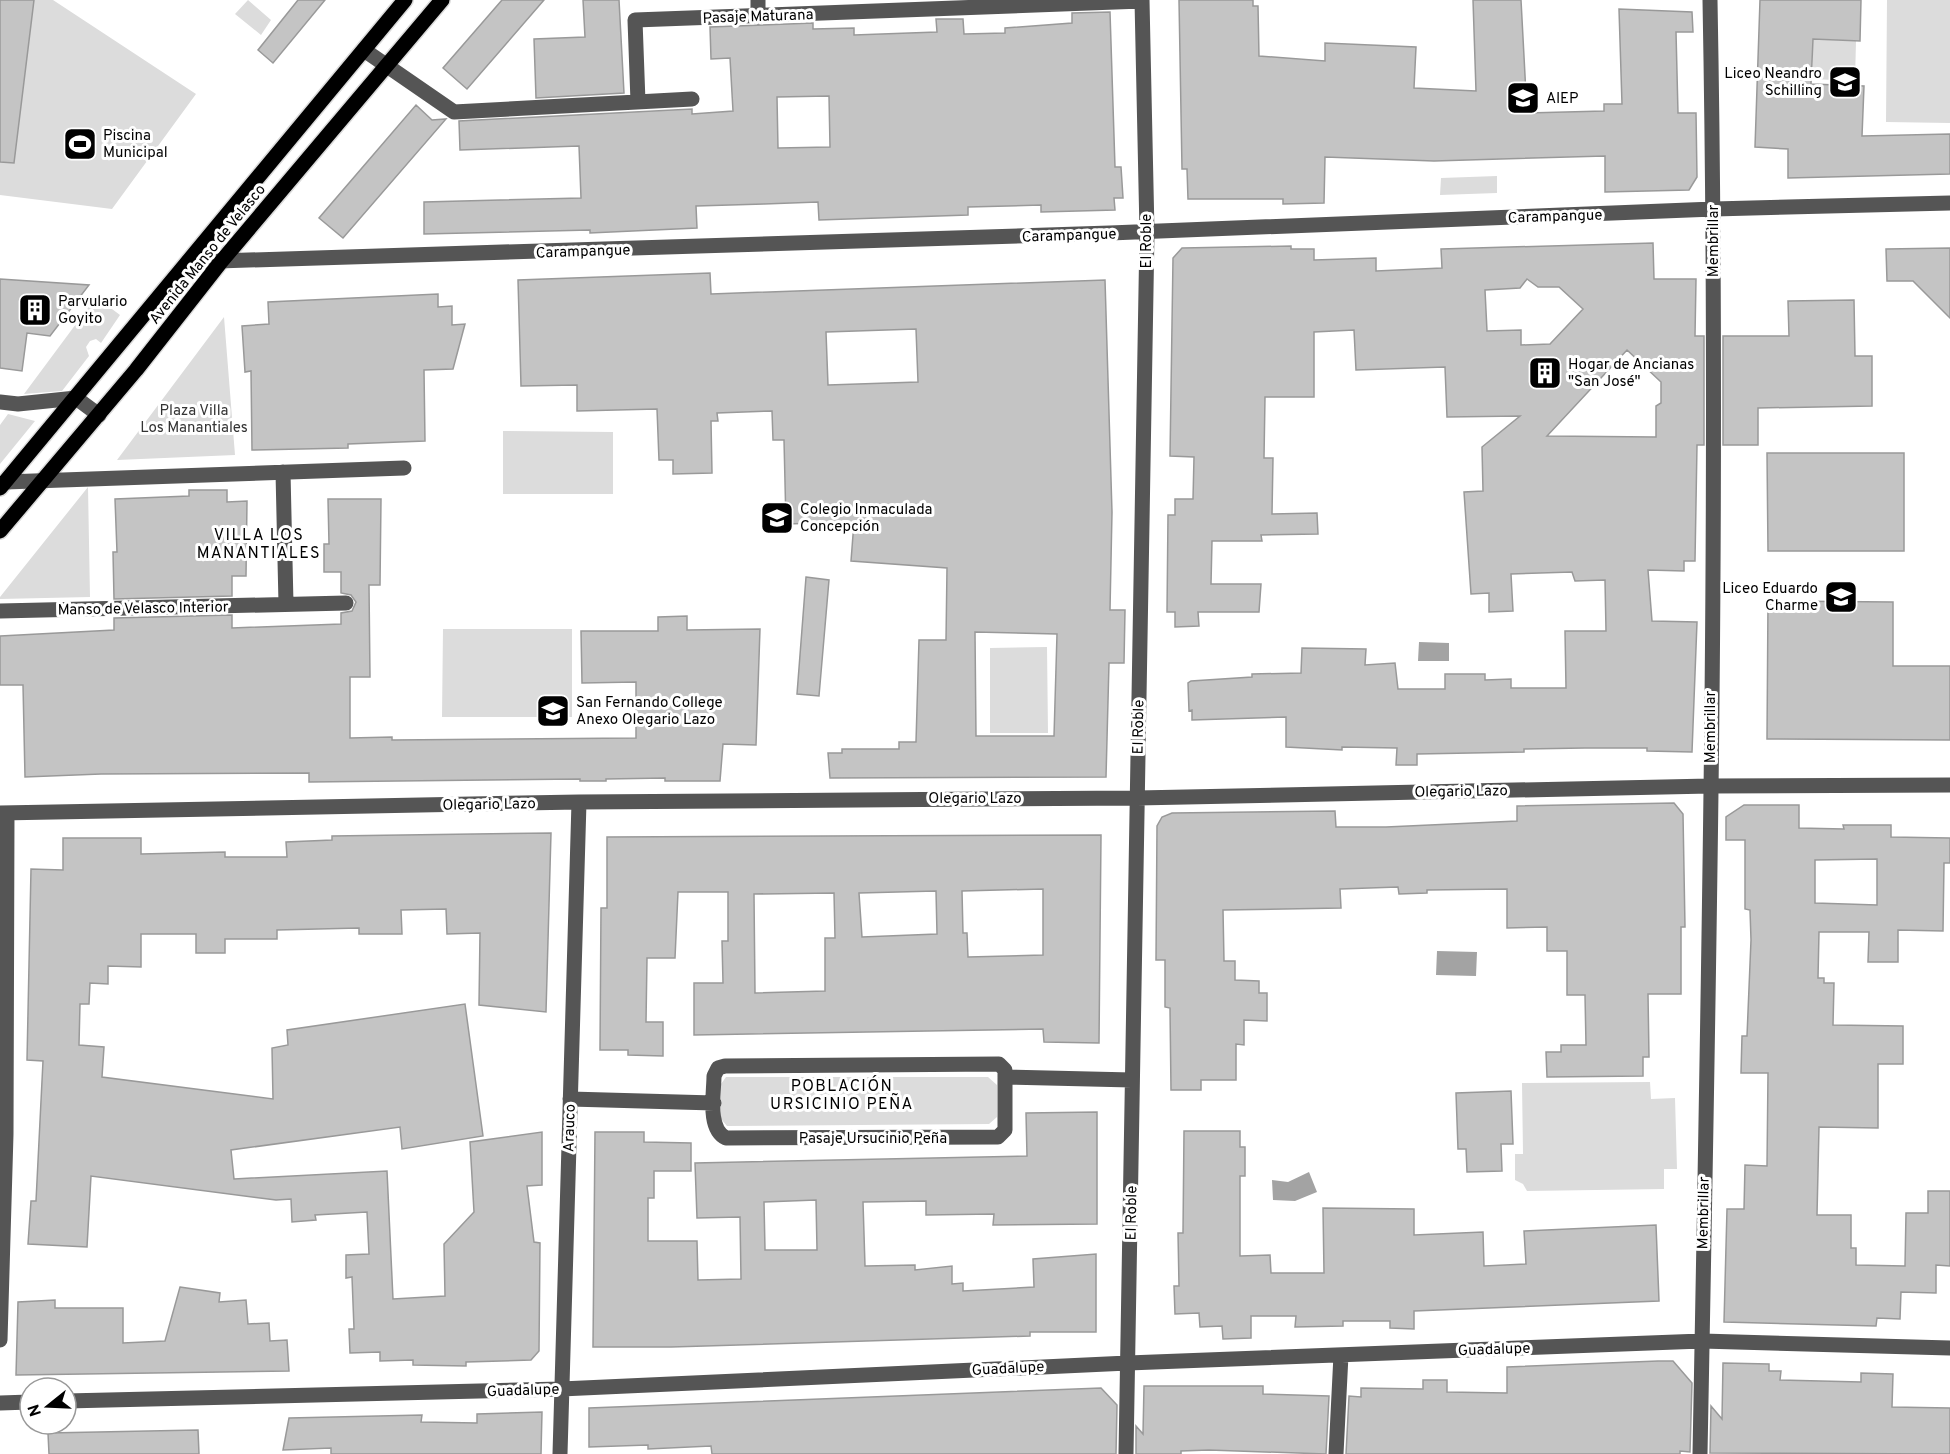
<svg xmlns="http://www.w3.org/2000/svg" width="1950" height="1454" viewBox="0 0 1950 1454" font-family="Overpass,sans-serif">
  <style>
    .green { fill: #dcdcdc }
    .water { fill: #a3a3a3 }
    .building { fill: #c4c4c4; stroke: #999; stroke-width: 1.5; fill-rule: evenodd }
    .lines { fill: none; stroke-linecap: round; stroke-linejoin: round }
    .major-casing { stroke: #dbdbdb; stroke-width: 18 }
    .minor { stroke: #555; stroke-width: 15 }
    .major { stroke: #000; stroke-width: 15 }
    .labels { text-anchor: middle; stroke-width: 6; stroke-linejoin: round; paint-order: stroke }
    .street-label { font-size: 15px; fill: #000; stroke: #fff }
    .poi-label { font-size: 15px; fill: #000; stroke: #fff; text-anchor: start }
    .park-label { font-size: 15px; fill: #333; stroke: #fff }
    .neighbourhood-label { font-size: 16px; letter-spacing: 1.5px; fill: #000; stroke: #fff }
  </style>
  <rect width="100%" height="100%" fill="#fff"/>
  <!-- green -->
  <path class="green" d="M0 0H53L196 94 112 209 0 195Z
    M248 0 271 20 261 35 235 14Z
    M1887 0H1950V123L1886 122Z
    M1813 39 1856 41 1855 81 1812 79Z
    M1497 176V193L1440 195 1441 178Z
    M96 297 120 315 101 343 96 339 90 341 86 347 89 356 62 391 24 394Z
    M224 317 235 455 117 460Z
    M8 414 35 421 0 464V425Z
    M503 431 613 432V494H503Z
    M88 487 90 597 0 599V597Z
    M443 629H572V717H442Z
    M1047 647 1048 733H990V648Z
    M726 1077H988L997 1085V1117L989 1124 727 1126 721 1119V1084Z
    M1650 1082 1651 1099 1675 1098 1677 1169H1664V1189L1527 1191 1523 1184 1515 1180V1154H1523L1522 1083Z"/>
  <!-- water -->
  <path class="water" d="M1419 642 1449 643V661H1418Z
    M1437 951 1477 952 1476 976 1436 975Z
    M1309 1172 1317 1192 1295 1201 1273 1200 1272 1180 1288 1182Z"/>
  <!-- building -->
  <path class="building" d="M0 0H34L14 163 0 162Z
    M298 0H325L273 63 258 50Z
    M502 0H544L467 89 443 68Z
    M583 0H619L624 93 536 98 534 39 585 37Z
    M1179 0H1253V6H1258L1259 56 1325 61V43L1416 47 1414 88 1476 91 1473 0H1521L1527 113 1604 111V104H1622L1619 9 1692 12 1693 32H1676L1678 113H1696L1697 177 1689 190 1605 192V156L1434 161 1325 157 1324 203 1283 204V199H1188L1187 169H1182Z
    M1760 0H1861L1860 41 1813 39 1811 84 1864 86 1862 136 1950 134V174L1788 178V149L1755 147Z
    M1110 12 1115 167H1121L1123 198H1114L1115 210 1041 212V205L968 207V215L819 220 818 202 764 204 696 206 697 228 590 233V230L424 234V202L581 198 579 146 460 150 459 121 692 109V114L733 111 730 58 711 59 710 27 813 23V29L854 28V35L937 32 936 19H963L964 34 1005 33V28L1072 23V13ZM829 96 830 147 778 148 777 97Z
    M416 105 432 120 446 119 343 238 319 218Z
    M1653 243 1654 279H1696L1695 336H1704V445H1697L1695 561H1684V571L1648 570 1652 621 1697 622 1692 752 1647 751V748H1585L1524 749V752L1417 754V765H1396L1397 748 1342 747V750L1286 747V717L1192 720V710L1189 711 1188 683 1191 681 1252 677V674L1301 673 1302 648 1366 649 1365 665 1395 663 1398 689H1445V674H1485V680L1511 679V688H1566L1565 631H1606L1605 580 1575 581 1572 572 1511 574 1513 611 1489 612V593L1471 594 1464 492 1483 491 1482 447 1520 416 1447 417 1445 367 1356 370 1354 330 1314 332V397H1265L1264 458H1273L1272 514 1317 513 1318 534 1261 535 1262 541H1212L1211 584H1261L1259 612H1198L1199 626 1175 627V612H1167L1168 515H1175V499H1193L1194 457 1170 456 1173 258 1182 248 1291 246V249H1314V260L1376 258V271L1442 268 1441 249ZM1527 279 1538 287H1559L1583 309 1550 344 1521 345V330L1487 331 1485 290 1520 288ZM1627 350 1661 382V403L1656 406V437L1547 436Z
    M1950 248V318L1913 281H1887L1886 249Z
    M710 273 711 294 1105 280 1112 512 1110 610H1125L1124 663H1109L1106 777 830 778 828 753H842V749H899V742H916L919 640H946L947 568 851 561 854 522 786 524 784 440H773L772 411 717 413 718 421H711L712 473 673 474V460H659L657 409 577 411V385L521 386 518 280ZM916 329 918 382 828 385 826 332ZM975 632 1057 634 1054 736H976Z
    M0 279 89 285 50 336 27 333 22 371 0 368Z
    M438 294V307L452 306V325L465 324 453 369 424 370 425 441 348 444V448L252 450 251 371 245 372 242 326 269 324 268 302Z
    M1854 300 1855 356H1872V406L1758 408V445H1723V336H1789L1788 301Z
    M1767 453H1904V551H1768Z
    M189 490H227V502L247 501 246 576H232V596L114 599 113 552H117L115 499 189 496Z
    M328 499H381L380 585H369L370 677H350V738L392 737V740L636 738V682L582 683 581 631H658V617L687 616V630L760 629 756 745 723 744 720 781H665V778L606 779V781H580V779L309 782V773L101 774 25 777 23 685H0V636L114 630V618L232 615V628L341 624V613L352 611 356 602 351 595 341 593V572H324V544H329Z
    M806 577 829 580 819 696 797 694Z
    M1768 601 1893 602V666H1950V740L1767 739Z
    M1674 803 1683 814 1685 927H1681V994H1648L1649 1057H1643V1076L1547 1077 1546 1052H1561V1045H1586L1585 995H1567V951H1547V927L1507 928V889L1427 890V893L1399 894 1398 887 1340 889 1341 908 1223 910 1224 961H1235V980L1259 981V993H1267V1021L1244 1020V1045L1236 1044V1080H1201V1090H1171L1170 1008 1165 1007V960H1156L1157 826 1162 817 1172 813 1335 811 1336 827H1386L1517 821V806Z
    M1744 805H1799V828L1844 829 1843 825H1891V837L1950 838V863H1944L1943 931 1898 930V962H1868L1869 932H1819L1818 978H1824V983H1834L1833 1025 1903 1026V1064H1878V1128L1819 1127 1817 1215H1851V1248H1856V1265L1905 1266 1906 1213H1928V1191H1950V1266L1936 1265V1293L1901 1292 1900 1319 1877 1318 1876 1326 1724 1322 1727 1209H1744L1745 1165 1767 1166 1768 1073H1741L1742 1036H1747L1751 940 1750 910 1745 909V840H1726V817ZM1877 859V905L1815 903V860Z
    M551 833 546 1012 479 1005 480 933 447 934 446 909 401 910 402 934H359V928L277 930V939H225V953H196V934H141V967L108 966V984L90 983 89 1004H80L79 1045 104 1047 102 1077 273 1099 272 1048 288 1045 287 1030 465 1004 483 1136 402 1149 400 1127 231 1150 234 1179 387 1171 393 1299 445 1296 444 1244 474 1212 470 1142 542 1132V1185L527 1186 534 1242 540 1243 539 1351 531 1360 466 1362V1366L413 1365V1360L380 1361V1352L350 1353 349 1329H354L352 1277 346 1278V1255L369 1254 367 1212 315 1215 316 1220 292 1222 291 1199 276 1200 91 1176 87 1247 28 1244 31 1201H36L43 1061 27 1060 31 869 63 870V838H141V854L225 852V857H287L286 842 332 840V836Z
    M1101 835 1099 1043 1044 1042 1043 1029 694 1035V983H723L722 941H728V892H678L675 958H647L646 1022H663V1056L628 1055V1050H600L601 908H607V837ZM1043 889V955L968 957 967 933H963L962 891ZM936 891 937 934 862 937 859 893ZM834 893 835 938H825V991L755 993 754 894Z
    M1511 1091 1513 1144H1501L1502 1171 1467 1172 1466 1149H1458L1456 1093Z
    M1097 1112V1224L993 1225 994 1214 926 1215V1201L863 1202 865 1266 915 1265V1270L952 1266V1284L963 1283V1291L1034 1287 1033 1259 1096 1254V1332H1030V1336L671 1347H593L595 1132H644V1142L691 1143V1171H654V1198H648V1241H697L698 1280 741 1279 740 1217 697 1218 695 1163 1027 1156 1026 1113ZM816 1200 817 1250H765L764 1202Z
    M1184 1131H1240V1147H1245V1176H1240V1256L1270 1255 1271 1273H1324L1323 1208 1414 1209V1235L1483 1232 1484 1266 1526 1264 1524 1231 1656 1225 1659 1301 1414 1311V1329L1390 1328V1321H1343V1326L1295 1327 1296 1316H1251V1338L1223 1339 1222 1326 1200 1327 1199 1313 1175 1314 1174 1286H1179L1178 1233H1183Z
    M180 1287 220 1293 219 1302 246 1300 248 1324 269 1323 270 1341 287 1340 289 1371 16 1375 18 1302 55 1300V1308H123V1343L165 1341Z
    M1658 1361H1673L1692 1383 1690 1452 1680 1451V1454H1346L1349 1396 1361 1397V1388L1423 1389V1380H1447V1392L1507 1393V1367Z
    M1723 1363 1769 1364V1371H1781L1780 1380 1861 1382V1373L1893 1374 1892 1407 1950 1408V1454L1710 1453 1711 1406 1722 1419Z
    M1144 1386H1263V1394L1329 1396 1326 1454 1209 1450 1181 1451V1454H1136V1426L1143 1434Z
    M1101 1388 1117 1405 1116 1454H712L711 1446 648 1449V1445L589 1447V1408Z
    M542 1412 541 1454H331V1448L283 1450 289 1418 422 1415 421 1422 477 1423V1414Z
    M198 1430 199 1454H49L48 1433Z"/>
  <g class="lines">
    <defs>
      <path id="major" d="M0 488 405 0
        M0 531 136 370 220 263 442 0"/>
    </defs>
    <!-- major casing -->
    <use href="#major" class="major-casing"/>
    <!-- minor -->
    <path class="minor" d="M758 0V17
      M364 50 454 112 692 99
      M638 102 635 20 1142 1
      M188 262 1110 233 1714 209 1950 203
      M0 402 18 404 76 398 99 415
      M283 472 286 604
      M5 482 404 468
      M0 611 346 603
      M0 813 579 802 1137 798 1710 786 1950 785
      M999 1064 1005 1070V1130L998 1137 726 1138C707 1129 714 1093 714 1076L718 1068 725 1066Z
      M1005 1077 1132 1080
      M570 1099 714 1103
      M0 1340 6 1134 7 813
      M66 1401 561 1389 1128 1363 1702 1341 1950 1348
      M0 1403 30 1402
      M560 1454 579 802
      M1126 1454 1147 232 1142 0
      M1336 1454 1341 1355
      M1700 1454C1709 970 1719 484 1710 0"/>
    <!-- major -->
    <use href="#major" class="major"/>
  </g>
  <!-- icons -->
  <defs>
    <symbol id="school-square" viewBox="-11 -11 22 22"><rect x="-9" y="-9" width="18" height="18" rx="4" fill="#000" stroke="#fff"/><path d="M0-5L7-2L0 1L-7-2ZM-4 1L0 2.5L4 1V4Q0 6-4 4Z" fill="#fff"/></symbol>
    <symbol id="university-square" viewBox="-11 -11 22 22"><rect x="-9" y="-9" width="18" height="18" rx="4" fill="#000" stroke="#fff"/><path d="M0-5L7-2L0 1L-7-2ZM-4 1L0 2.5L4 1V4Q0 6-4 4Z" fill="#fff"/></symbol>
    <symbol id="stadium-square" viewBox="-11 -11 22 22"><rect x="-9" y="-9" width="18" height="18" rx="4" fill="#000" stroke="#fff"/><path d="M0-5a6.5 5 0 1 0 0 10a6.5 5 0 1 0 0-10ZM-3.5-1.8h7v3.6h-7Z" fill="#fff"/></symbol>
    <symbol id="building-square" viewBox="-11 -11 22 22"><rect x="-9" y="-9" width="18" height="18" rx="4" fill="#000" stroke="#fff"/><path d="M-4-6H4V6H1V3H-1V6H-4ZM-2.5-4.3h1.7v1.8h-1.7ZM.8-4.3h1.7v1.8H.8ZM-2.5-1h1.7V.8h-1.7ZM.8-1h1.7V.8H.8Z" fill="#fff"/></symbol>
  </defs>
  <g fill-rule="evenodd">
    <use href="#school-square" x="1826" y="63" width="38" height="38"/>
    <use href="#university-square" x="1504" y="79" width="38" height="38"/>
    <use href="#stadium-square" x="61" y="125" width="38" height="38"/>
    <use href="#building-square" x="16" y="291" width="38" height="38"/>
    <use href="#building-square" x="1526" y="354" width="38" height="38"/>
    <use href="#school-square" x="758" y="499" width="38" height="38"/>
    <use href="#school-square" x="1822" y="578" width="38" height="38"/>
    <use href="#school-square" x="534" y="692" width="38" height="38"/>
  </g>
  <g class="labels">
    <!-- street labels -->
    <g class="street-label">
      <text transform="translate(758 16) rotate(-2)" y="5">Pasaje Maturana</text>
      <text transform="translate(1555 216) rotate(-2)" y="5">Carampangue</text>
      <text transform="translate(1069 235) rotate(-2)" y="5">Carampangue</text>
      <text transform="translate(1146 241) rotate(-90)" y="5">El Roble</text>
      <text transform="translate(1713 241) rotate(-90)" y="5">Membrillar</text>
      <text transform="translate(583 251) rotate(-2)" y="5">Carampangue</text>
      <text transform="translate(207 254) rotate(-51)" y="5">Avenida Manso de Velasco</text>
      <text transform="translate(143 608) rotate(-1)" y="5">Manso de Velasco Interior</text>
      <text transform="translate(1138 727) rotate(-89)" y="5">El Roble</text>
      <text transform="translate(1710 727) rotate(-90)" y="5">Membrillar</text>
      <text transform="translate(1461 791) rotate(-1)" y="5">Olegario Lazo</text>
      <text x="975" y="803">Olegario Lazo</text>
      <text transform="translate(489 804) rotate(-1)" y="5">Olegario Lazo</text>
      <text transform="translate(569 1128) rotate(-88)" y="5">Arauco</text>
      <text x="873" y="1143">Pasaje Ursucinio Peña</text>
      <text transform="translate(1131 1213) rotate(-89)" y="5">El Roble</text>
      <text transform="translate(1703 1213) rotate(-89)" y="5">Membrillar</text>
      <text transform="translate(1494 1349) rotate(-2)" y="5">Guadalupe</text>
      <text transform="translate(1008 1368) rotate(-3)" y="5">Guadalupe</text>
      <text transform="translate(523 1390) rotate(-2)" y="5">Guadalupe</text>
    </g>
    <!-- poi labels -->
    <g class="poi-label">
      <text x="1822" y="78" text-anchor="end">Liceo Neandro<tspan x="1822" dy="17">Schilling</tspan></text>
      <text x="1546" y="103">AIEP</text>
      <text x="103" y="140">Piscina<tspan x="103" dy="17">Municipal</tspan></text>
      <text x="58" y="306">Parvulario<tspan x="58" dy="17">Goyito</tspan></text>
      <text x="1568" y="369">Hogar de Ancianas<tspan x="1568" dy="17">"San José"</tspan></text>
      <text x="800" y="514">Colegio Inmaculada<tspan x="800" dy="17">Concepción</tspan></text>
      <text x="1818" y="593" text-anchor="end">Liceo Eduardo<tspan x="1818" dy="17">Charme</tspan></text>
      <text x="576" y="707">San Fernando College<tspan x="576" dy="17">Anexo Olegario Lazo</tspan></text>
    </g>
    <!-- park labels -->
    <g class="park-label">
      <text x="194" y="415">Plaza Villa<tspan x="194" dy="17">Los Manantiales</tspan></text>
    </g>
    <!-- neighbourhood labels -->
    <g class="neighbourhood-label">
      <text x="259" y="540">VILLA LOS<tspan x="259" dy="18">MANANTIALES</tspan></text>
      <text x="842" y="1091">POBLACIÓN<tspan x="842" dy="18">URSICINIO PEÑA</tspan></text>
    </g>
  </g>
  <!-- north arrow -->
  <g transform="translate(48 1406) rotate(252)"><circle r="28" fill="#ffffff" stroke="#999999" stroke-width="1.5"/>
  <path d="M0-4.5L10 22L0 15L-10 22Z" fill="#000000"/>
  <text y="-9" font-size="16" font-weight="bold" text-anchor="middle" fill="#000000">N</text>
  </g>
</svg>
